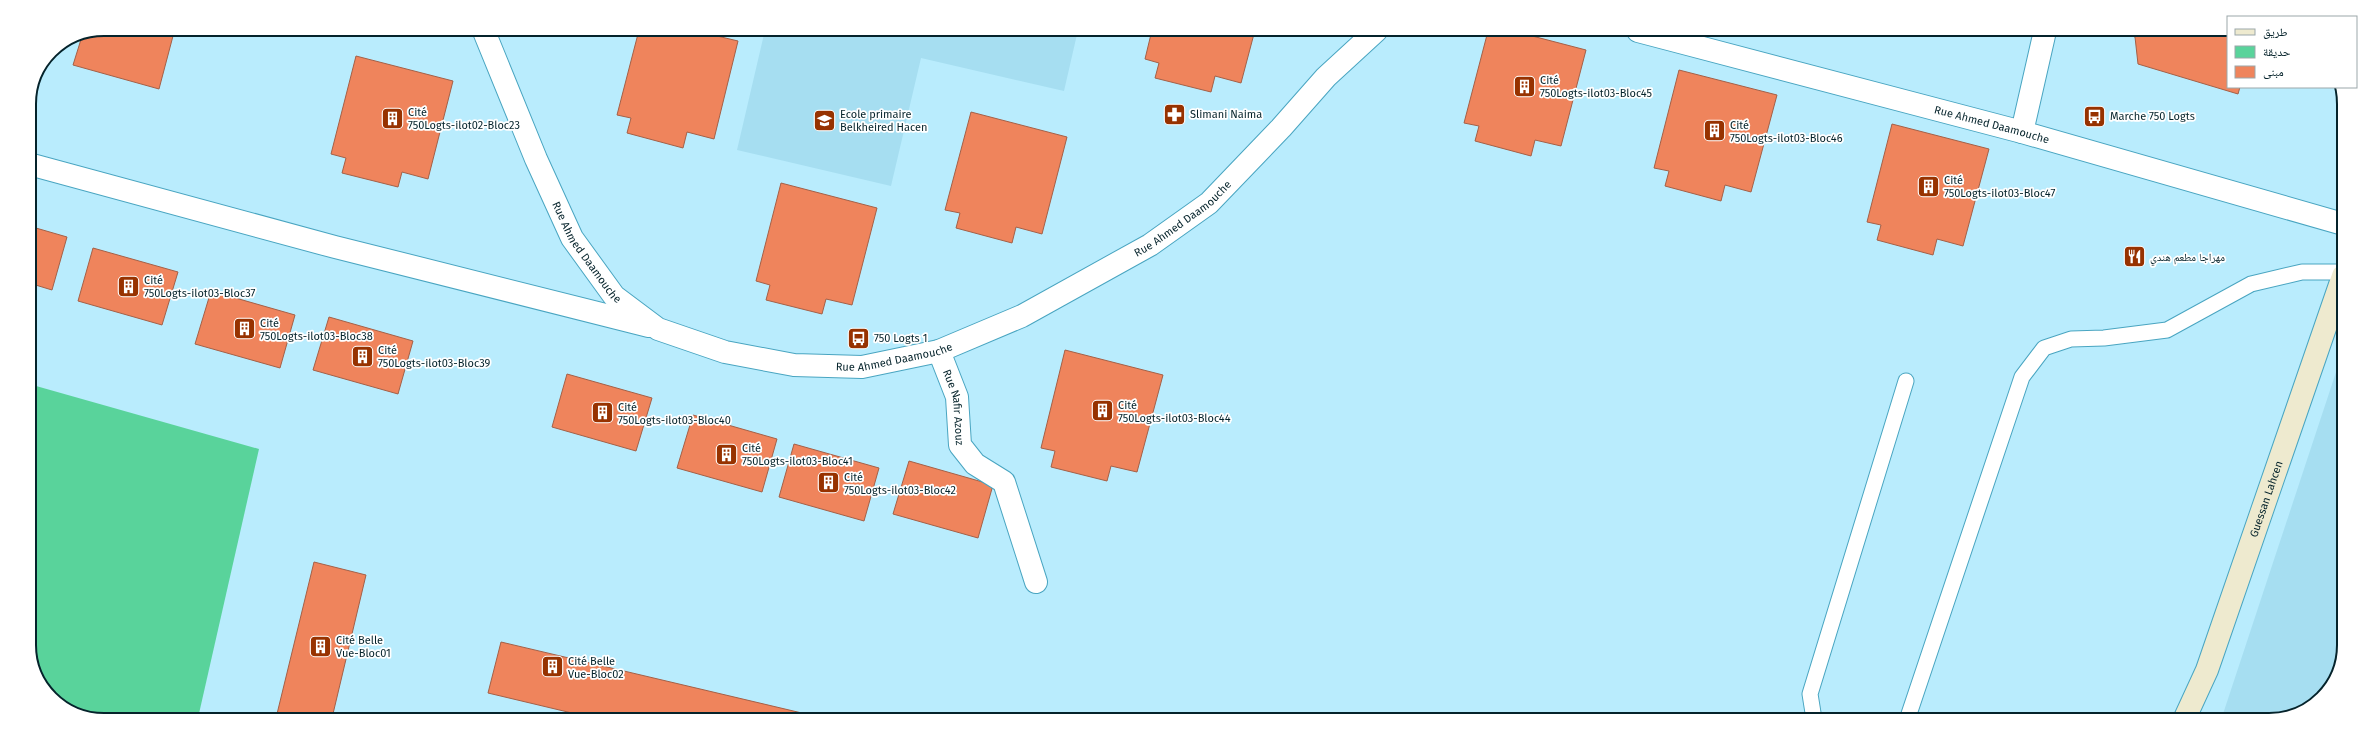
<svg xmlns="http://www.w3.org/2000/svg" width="2373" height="749" viewBox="0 0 2373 749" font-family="'Fira Sans','Noto Naskh Arabic',sans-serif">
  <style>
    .built { fill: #a6def1 }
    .green { fill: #59d39b }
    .building { fill: #ef845c; stroke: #a46047 }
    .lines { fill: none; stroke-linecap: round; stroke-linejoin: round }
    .service-casing { stroke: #49a5c1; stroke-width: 17 }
    .minor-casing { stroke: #49a5c1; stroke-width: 24 }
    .secondary-casing { stroke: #49a5c1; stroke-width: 24 }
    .service { stroke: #fff; stroke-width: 15 }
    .minor { stroke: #fff; stroke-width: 22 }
    .secondary { stroke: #eeeacf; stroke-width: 22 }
    .labels { text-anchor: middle; stroke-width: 3.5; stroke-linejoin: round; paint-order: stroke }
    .poi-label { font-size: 11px; fill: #05232b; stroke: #fff; text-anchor: start }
    .street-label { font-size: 11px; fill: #05232b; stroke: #fff }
    .rim { fill: none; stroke: #05232b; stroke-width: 2 }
  </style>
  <rect width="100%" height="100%" fill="#b9ecfd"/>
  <!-- built -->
  <path class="built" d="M765 30H1078L1064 91 921 58 891 186 737 150Z
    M2343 351 2341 665 2315 705 2270 720H2221Z"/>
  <!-- green -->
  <path class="green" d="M29 384 259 449 198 718 84 717 45 691 29 650Z"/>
  <!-- building -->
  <path class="building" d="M104 29H150L173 36 159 89 73 65 83 33Z
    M639 30H692L738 41 714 139 687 132 683 148 627 133 631 118 617 115Z
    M1152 30H1255L1241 83 1215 76 1211 92 1155 78 1159 63 1145 59Z
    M1488 31H1513L1586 50 1561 146 1535 140 1531 156 1475 141 1479 126 1464 123Z
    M2117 31 2228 32V87H2240L2238 94 2138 64 2135 37Z
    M356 56 453 81 428 179 402 172 398 187 342 173 346 158 331 154Z
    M1679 70 1777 95 1751 192 1725 185 1721 201 1665 186 1669 171 1654 168Z
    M971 112 1067 137 1042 234 1016 227 1012 243 956 228 960 213 945 210Z
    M1892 124 1989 149 1963 246 1937 239 1933 255 1877 240 1881 225 1867 222Z
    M781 183 877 208 852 305 826 299 822 314 766 300 770 285 756 281Z
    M29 226 67 237 52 290 29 283Z
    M93 248 178 272 162 325 78 301Z
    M211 291 295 315 280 368 195 344Z
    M329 317 413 341 398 394 313 370Z
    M1065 350 1163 375 1137 472 1111 466 1107 481 1051 467 1055 451 1041 448Z
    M567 374 652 398 636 451 552 427Z
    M693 415 777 439 762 492 677 468Z
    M794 444 879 468 864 521 779 497Z
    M909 461 993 485 978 538 893 514Z
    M314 562 366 575 332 718H276Z
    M501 642 823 718H593L488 693Z"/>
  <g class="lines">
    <defs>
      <path id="service" d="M1814 719 1810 694 1906 381
        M1907 720 2022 377 2044 348 2071 339 2104 338 2167 330 2251 284 2302 272H2343"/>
      <g id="minor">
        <path id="s1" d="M483 29 536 159 572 238 614 296 658 329 725 352 794 365 862 367 939 351 1022 316 1150 245 1209 203 1281 128 1326 77 1376 31"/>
        <path id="s2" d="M1638 31 2022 132 2343 224"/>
        <path d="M2022 132 2045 31"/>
        <path d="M29 164 335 247 649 326"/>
        <path id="s3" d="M939 351 957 397 960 445 975 464 1004 482 1036 582"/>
      </g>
      <g id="secondary">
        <path id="s4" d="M2184 720 2207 670 2343 276"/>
      </g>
    </defs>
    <!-- service casing -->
    <use href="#service" class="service-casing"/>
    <!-- minor casing -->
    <use href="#minor" class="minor-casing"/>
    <!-- secondary casing -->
    <use href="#secondary" class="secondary-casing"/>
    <!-- service -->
    <use href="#service" class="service"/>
    <!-- minor -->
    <use href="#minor" class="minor"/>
    <!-- secondary -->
    <use href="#secondary" class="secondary"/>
  </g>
  <!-- icons -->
  <defs>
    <symbol id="building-square" viewBox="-11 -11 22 22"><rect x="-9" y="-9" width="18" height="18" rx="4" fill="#973200" stroke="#fff"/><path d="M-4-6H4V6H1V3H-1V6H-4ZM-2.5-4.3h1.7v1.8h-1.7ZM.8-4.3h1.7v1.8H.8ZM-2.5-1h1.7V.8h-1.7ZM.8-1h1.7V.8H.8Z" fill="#fff"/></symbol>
    <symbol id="pharmacy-square" viewBox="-11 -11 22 22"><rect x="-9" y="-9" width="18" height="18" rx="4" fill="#973200" stroke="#fff"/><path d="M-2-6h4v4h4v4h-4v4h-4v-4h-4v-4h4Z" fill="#fff"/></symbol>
    <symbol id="bus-square" viewBox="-11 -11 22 22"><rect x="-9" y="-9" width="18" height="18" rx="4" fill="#973200" stroke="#fff"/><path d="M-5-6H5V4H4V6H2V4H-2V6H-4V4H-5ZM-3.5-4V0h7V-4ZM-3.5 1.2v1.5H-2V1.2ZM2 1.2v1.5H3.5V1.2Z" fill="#fff"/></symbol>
    <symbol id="school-square" viewBox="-11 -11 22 22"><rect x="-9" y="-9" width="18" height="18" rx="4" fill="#973200" stroke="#fff"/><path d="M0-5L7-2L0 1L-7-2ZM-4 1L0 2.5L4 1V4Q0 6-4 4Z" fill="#fff"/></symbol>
    <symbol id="restaurant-square" viewBox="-11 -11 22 22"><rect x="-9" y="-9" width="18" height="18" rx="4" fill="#973200" stroke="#fff"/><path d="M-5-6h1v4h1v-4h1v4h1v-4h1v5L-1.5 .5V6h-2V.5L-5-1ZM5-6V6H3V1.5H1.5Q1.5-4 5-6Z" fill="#fff"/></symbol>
  </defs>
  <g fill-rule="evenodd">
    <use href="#building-square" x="1512" y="74" width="25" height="25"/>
    <use href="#pharmacy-square" x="1162" y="102" width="25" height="25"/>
    <use href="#bus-square" x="2082" y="104" width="25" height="25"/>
    <use href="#building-square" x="380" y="106" width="25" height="25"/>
    <use href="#school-square" x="812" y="108" width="25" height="25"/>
    <use href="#building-square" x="1702" y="118" width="25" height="25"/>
    <use href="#building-square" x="1916" y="174" width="25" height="25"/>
    <use href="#restaurant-square" x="2122" y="244" width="25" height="25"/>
    <use href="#building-square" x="116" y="274" width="25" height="25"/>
    <use href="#building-square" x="232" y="316" width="25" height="25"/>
    <use href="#bus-square" x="846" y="326" width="25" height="25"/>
    <use href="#building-square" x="350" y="344" width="25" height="25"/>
    <use href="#building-square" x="1090" y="398" width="25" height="25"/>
    <use href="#building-square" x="590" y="400" width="25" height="25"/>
    <use href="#building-square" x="714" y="442" width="25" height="25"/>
    <use href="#building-square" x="816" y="470" width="25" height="25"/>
    <use href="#building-square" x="308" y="634" width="25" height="25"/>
    <use href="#building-square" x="540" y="654" width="25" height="25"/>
  </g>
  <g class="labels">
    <!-- poi labels -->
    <g class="poi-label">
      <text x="1540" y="84">Cité<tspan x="1540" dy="13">750Logts-ilot03-Bloc45</tspan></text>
      <text x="408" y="116">Cité<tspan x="408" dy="13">750Logts-ilot02-Bloc23</tspan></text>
      <text x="840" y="118">Ecole primaire<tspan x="840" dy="13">Belkheired Hacen</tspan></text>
      <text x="1190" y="118">Slimani Naima</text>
      <text x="2110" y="120">Marche 750 Logts</text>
      <text x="1730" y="129">Cité<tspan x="1730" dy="13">750Logts-ilot03-Bloc46</tspan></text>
      <text x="1944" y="184">Cité<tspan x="1944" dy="13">750Logts-ilot03-Bloc47</tspan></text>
      <text x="2150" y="261">مهراجا مطعم هندي</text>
      <text x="144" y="284">Cité<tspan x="144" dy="13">750Logts-ilot03-Bloc37</tspan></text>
      <text x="260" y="327">Cité<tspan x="260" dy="13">750Logts-ilot03-Bloc38</tspan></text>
      <text x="874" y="342">750 Logts 1</text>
      <text x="378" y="354">Cité<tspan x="378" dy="13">750Logts-ilot03-Bloc39</tspan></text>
      <text x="1118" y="409">Cité<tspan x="1118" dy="13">750Logts-ilot03-Bloc44</tspan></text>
      <text x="618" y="411">Cité<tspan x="618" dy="13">750Logts-ilot03-Bloc40</tspan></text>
      <text x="742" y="452">Cité<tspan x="742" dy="13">750Logts-ilot03-Bloc41</tspan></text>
      <text x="844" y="481">Cité<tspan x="844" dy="13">750Logts-ilot03-Bloc42</tspan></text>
      <text x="336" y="644">Cité Belle<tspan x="336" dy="13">Vue-Bloc01</tspan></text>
      <text x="568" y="665">Cité Belle<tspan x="568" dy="13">Vue-Bloc02</tspan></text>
    </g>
    <!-- street labels -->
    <g class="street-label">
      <text dy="4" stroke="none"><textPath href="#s2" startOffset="366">Rue Ahmed Daamouche</textPath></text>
      <text dy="4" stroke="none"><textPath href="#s1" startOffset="920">Rue Ahmed Daamouche</textPath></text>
      <text dy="4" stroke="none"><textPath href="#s1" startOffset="247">Rue Ahmed Daamouche</textPath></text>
      <text dy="4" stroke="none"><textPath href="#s1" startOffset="596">Rue Ahmed Daamouche</textPath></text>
      <text dy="4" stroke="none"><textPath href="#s3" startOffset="59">Rue Nafir Azouz</textPath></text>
      <text dy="4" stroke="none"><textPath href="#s4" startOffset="236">Guessan Lahcen</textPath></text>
    </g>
  </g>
  <!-- crop -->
  <path d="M0 0H2373V749H0ZM104 36H2269A68 68 0 0 1 2337 104V645A68 68 0 0 1 2269 713H104A68 68 0 0 1 36 645V104A68 68 0 0 1 104 36Z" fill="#fff" fill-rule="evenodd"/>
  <path class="rim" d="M104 36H2269A68 68 0 0 1 2337 104V645A68 68 0 0 1 2269 713H104A68 68 0 0 1 36 645V104A68 68 0 0 1 104 36Z"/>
  <!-- legend -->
  <rect x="2227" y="16" width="130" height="72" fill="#ffffff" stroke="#9ba7aa"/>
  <rect x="2235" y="29" width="20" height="6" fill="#eeeacf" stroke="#9ba7aa"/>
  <text x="2263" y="36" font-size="12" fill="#05232b">طريق</text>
  <rect x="2235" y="46" width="20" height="12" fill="#59d39b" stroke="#9ba7aa"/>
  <text x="2263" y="56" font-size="12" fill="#05232b">حديقة</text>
  <rect x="2235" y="66" width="20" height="12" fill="#ef845c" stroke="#9ba7aa"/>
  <text x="2263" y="76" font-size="12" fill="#05232b">مبنى</text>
</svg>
